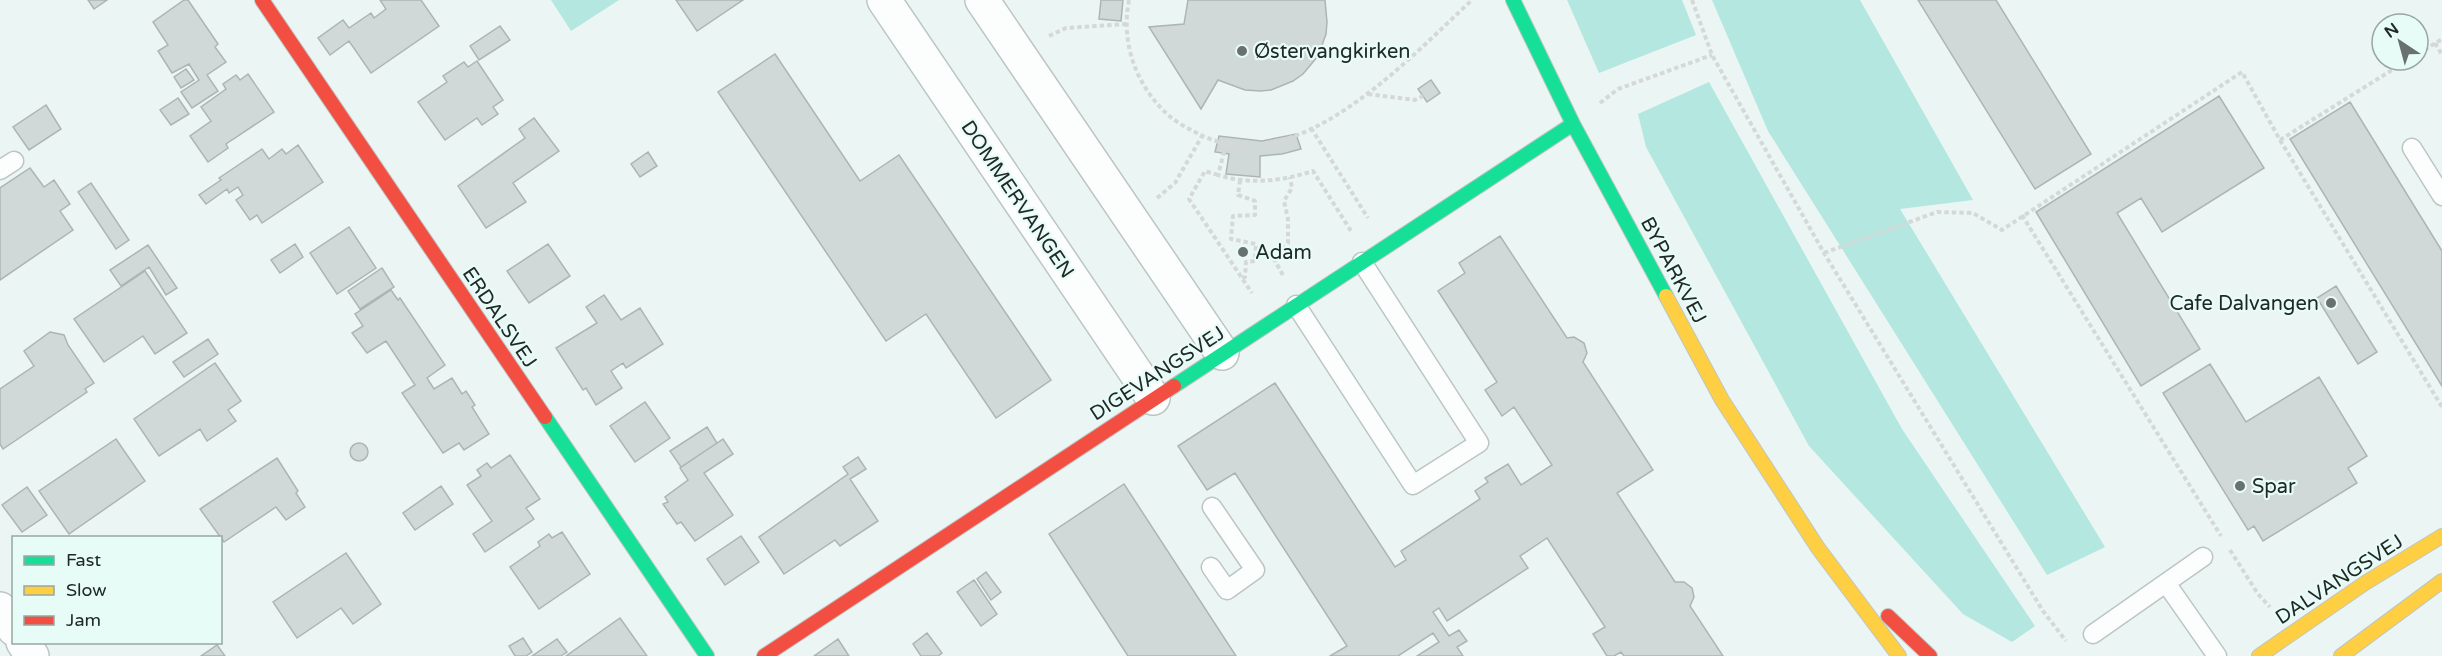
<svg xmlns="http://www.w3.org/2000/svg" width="2442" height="656" viewBox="0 0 2442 656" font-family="'Varela Round',sans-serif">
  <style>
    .green { fill: #b3e7df }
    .building { fill: #d1d9d8; stroke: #adb5b4; stroke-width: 1.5 }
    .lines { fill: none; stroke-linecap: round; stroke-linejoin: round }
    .lane-casing { stroke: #bdc5c4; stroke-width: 21 }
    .street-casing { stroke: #bdc5c4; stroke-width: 36 }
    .fast-casing { stroke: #bdc5c4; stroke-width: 16 }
    .slow-casing { stroke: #bdc5c4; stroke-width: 16 }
    .jam-casing { stroke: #bdc5c4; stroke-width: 16 }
    .path { stroke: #d5d8d8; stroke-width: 4; stroke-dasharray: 4.5 3; stroke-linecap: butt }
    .lane { stroke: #fcfefd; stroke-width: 18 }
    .street { stroke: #fcfefd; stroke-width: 33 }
    .fast { stroke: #16e098; stroke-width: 14 }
    .slow { stroke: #ffcf43; stroke-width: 14 }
    .jam { stroke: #f24e42; stroke-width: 14 }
    .poi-dot { fill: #68716f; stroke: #e7fbf7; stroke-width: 2 }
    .labels { text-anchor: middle; stroke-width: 4.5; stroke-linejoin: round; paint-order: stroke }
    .poi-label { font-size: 20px; fill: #212927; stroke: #e7fbf7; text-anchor: start }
    .street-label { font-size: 20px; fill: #212927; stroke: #e7fbf7 }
  </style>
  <rect width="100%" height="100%" fill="#ebf6f4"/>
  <!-- green -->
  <path class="green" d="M551 0H619L571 31Z
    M1567 0H1682L1696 35 1599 73Z
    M1712 0H1860L1973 200 1900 209 2105 547 2047 575 1768 131Z
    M1709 82 1902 429 2035 626 2012 642 1963 614 1809 446 1646 147 1638 114Z"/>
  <!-- building -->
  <path class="building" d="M88 0H107L94 9Z
    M184 0H188L218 44 215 47 226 62 207 75 218 91 192 108 181 92 199 80 189 64 172 73 158 51 168 45 153 22Z
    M380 0H421L439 26 371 73 349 41 330 55 318 38 343 20 349 28 371 13 374 18 386 9Z
    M676 0H743L697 31Z
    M1101 0H1123L1121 21 1099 19Z
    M1188 0H1325L1327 22 1326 34 1318 56 1303 74 1293 81 1271 90 1260 91 1245 90 1218 80 1201 109 1149 27 1184 24Z
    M1918 0H1996L2091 154 2035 189Z
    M500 26 510 40 479 60 470 46Z
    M775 54 860 181 899 155 1051 380 996 418 926 314 886 341 718 92Z
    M477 61 503 100 493 107 498 114 482 125 477 118 445 140 418 102 447 82 443 76 464 62 468 67Z
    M186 69 194 80 181 88 174 77Z
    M248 74 274 112 226 144 228 148 208 162 190 136 211 121 201 107 226 89 223 84 236 75 240 80Z
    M1431 80 1440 93 1427 102 1418 89Z
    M2219 96 2264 168 2162 232 2141 198 2117 213 2200 349 2141 386 2036 212Z
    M178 98 189 114 171 125 160 110Z
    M2350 102 2442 251V386L2290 139Z
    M46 105 61 129 29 150 13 127Z
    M534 118 559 151 513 183 526 202 486 228 458 186 525 138 519 129Z
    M1296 134 1301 149 1282 154 1260 156V177L1226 174 1229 154 1215 152 1219 136 1262 141Z
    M298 145 323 182 262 223 257 215 250 220 236 200 243 195 238 187 229 193 227 189 206 204 199 195 221 180 219 178 262 149 269 159 282 149 286 154Z
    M648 152 657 166 640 177 631 164Z
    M30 168 44 187 54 180 70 204 60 211 73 230 0 280V188Z
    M91 183 129 240 116 249 78 192Z
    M349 227 376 268 337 294 310 253Z
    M1500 236 1567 338 1574 337 1584 343 1587 353 1583 362 1653 470 1617 493 1675 582H1684L1692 588 1694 597 1690 606 1723 656H1624L1621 652 1614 656H1607L1593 634 1605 627 1547 538 1520 556 1528 568 1447 621 1439 608 1433 612 1449 636 1459 630 1467 641 1457 647 1463 656H1417L1439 642 1433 633 1398 656H1330L1347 646 1235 473 1207 490 1178 446 1275 383 1395 567 1406 560 1401 551 1480 499 1475 491 1488 482 1485 478 1508 464 1521 485 1552 465 1514 407 1502 416 1485 390 1497 382 1438 291 1465 273 1459 263Z
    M295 244 303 257 280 273 271 260Z
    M548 244 570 276 529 303 507 271Z
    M148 245 177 288 166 295 149 267 121 286 110 270Z
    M382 268 394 287 360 309 348 291Z
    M145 271 187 333 155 354 143 336 104 362 74 319Z
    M2336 286 2377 352 2358 364 2317 298Z
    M391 290 398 300 400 298 445 365 427 378 434 389 452 378 462 394 466 391 475 405 472 407 489 434 464 450 459 443 443 453 402 393 415 385 386 341 367 353 352 333 363 326 355 314Z
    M604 295 621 320 640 308 663 344 626 368 623 363 611 371 622 388 596 405 586 388 583 390 556 348 597 323 586 307Z
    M50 332 64 335 68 345 94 383 85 389 87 392 3 449 0 444V389L34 366 24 351Z
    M208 339 218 354 184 377 173 362Z
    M215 363 241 401 228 410 236 421 207 441 200 429 159 456 134 419Z
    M2210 364 2246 422 2319 377 2367 456 2348 468 2357 483 2263 541 2254 526 2248 530 2163 393Z
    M645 402 670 438 635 462 610 426Z
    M707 427 717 443 681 467 670 451Z
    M116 439 145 481 69 534 39 491Z
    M723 439 733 454 704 473 733 515 695 541 681 522 677 524 663 504 668 502 665 497 688 480 680 468Z
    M350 452a9 9 0 1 1 18 0a9 9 0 1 1-18 0Z
    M510 455 540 499 526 508 534 519 485 552 473 534 492 521 467 485 481 476 477 470 487 463 491 468Z
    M858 457 866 469 850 479 878 521 840 546 835 540 784 574 759 537 848 474 843 467Z
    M277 458 298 491 296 493 305 507 286 520 276 507 224 542 200 509Z
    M1124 484 1236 656H1128L1049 534Z
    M441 486 453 504 415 530 403 513Z
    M27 487 47 515 22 532 2 505Z
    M562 532 590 574 539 609 510 567 540 546 538 542 549 534 552 538Z
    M741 536 759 562 725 585 707 559Z
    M346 553 381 604 353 624 341 608 297 638 273 602Z
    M986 572 1001 592 991 600 977 579Z
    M974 580 997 614 981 626 957 592Z
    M620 618 647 656H566Z
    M927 633 942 653 938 656H921L913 644Z
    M523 638 532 652 526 656H515L509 646Z
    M557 639 567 652 561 656H532Z
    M838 639 849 656H814Z
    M217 645 225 656H201Z"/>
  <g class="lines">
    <defs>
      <path id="lane" d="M2412 148 2442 196
        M0 170 14 161
        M1296 305 1413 485 1479 443 1362 262
        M1211 567 1227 590 1255 570 1212 507
        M2166 583 2217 656
        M2093 634 2203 557"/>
      <path id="street" d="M884 0 1153 398
        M982 0 1222 353
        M0 609 14 629
        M23 642 32 656"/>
      <path id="fast" d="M1513 0 1573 124 1666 296
        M1174 386 1573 124
        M545 417 707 656"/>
      <path id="slow" d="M1666 296 1722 400 1818 548 1899 656
        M2259 656 2365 583 2442 536
        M2341 656 2442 581"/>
      <path id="jam" d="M262 0 545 417
        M1888 616 1930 656
        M764 656 1174 386"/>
    </defs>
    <!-- lane casing -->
    <use href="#lane" class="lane-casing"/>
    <!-- street casing -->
    <use href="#street" class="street-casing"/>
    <!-- fast casing -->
    <use href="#fast" class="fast-casing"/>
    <!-- slow casing -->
    <use href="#slow" class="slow-casing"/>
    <!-- jam casing -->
    <use href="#jam" class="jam-casing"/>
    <!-- path -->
    <path class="path" d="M1129 0C1121 40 1134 80 1162 109 1171 119 1183 126 1195 132 1293 187 1407 60 1472 0
      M1692 0 1712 55 1824 253 2043 611 2066 641
      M1049 36 1066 28 1127 24
      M2435 43 2442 55
      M2418 54 2442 39
      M1368 94 1415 100 1423 96
      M1600 103 1618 89 1712 55
      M1311 128 1368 218
      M2280 140 2442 407
      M1226 144 1218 175C1250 185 1282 181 1313 171L1351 231
      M1218 175 1205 171 1189 199 1252 293
      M1240 180 1238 195 1255 201V215L1233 216 1231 239 1256 244 1255 261 1246 262 1245 277 1242 279
      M1157 198 1175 183 1202 136
      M2022 215 2221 536
      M1824 253 1937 212 1973 213 2002 230 2242 72 2280 140 2408 60
      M1283 275 1275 261 1288 243V219L1284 201 1292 188 1290 177
      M2230 550 2258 594 2270 607"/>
    <!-- lane -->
    <use href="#lane" class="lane"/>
    <!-- street -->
    <use href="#street" class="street"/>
    <!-- fast -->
    <use href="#fast" class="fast"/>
    <!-- slow -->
    <use href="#slow" class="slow"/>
    <!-- jam -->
    <use href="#jam" class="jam"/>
  </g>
  <!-- markers -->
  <g class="poi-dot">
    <circle cx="1242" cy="51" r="6"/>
    <circle cx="1243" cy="252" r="6"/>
    <circle cx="2331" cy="303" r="6"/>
    <circle cx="2240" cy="486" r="6"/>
  </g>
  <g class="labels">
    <!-- poi labels -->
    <g class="poi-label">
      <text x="1254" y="58">Østervangkirken</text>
      <text x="1255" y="259">Adam</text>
      <text x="2319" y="310" text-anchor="end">Cafe Dalvangen</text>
      <text x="2252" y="493">Spar</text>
    </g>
    <!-- street labels -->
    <g class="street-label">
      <text transform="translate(1018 199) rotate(56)" y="7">DOMMERVANGEN</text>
      <text transform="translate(1674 270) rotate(62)" y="7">BYPARKVEJ</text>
      <text transform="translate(500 317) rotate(56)" y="7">ERDALSVEJ</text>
      <text transform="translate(1157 373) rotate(-33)" y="7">DIGEVANGSVEJ</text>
      <text transform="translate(2339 579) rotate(-33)" y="7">DALVANGSVEJ</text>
    </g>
  </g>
  <!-- legend -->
  <rect x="12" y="536" width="210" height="108" fill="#e7fbf7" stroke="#98a7a4" stroke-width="1.5"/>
  <rect x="24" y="556" width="30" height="9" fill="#16e098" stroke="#98a7a4" stroke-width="1.5"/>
  <text x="66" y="566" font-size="18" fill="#212927">Fast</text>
  <rect x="24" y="586" width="30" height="9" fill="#ffcf43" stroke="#98a7a4" stroke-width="1.5"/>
  <text x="66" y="596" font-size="18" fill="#212927">Slow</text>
  <rect x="24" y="616" width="30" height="9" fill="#f24e42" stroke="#98a7a4" stroke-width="1.5"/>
  <text x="66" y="626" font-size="18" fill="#212927">Jam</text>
  <!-- north arrow -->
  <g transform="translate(2400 42) rotate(324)"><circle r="28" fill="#e7fbf7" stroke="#98a7a4" stroke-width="1.5"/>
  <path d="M0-4.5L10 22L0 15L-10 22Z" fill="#68716f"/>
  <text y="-9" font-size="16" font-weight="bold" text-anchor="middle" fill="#212927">N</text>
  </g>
</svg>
